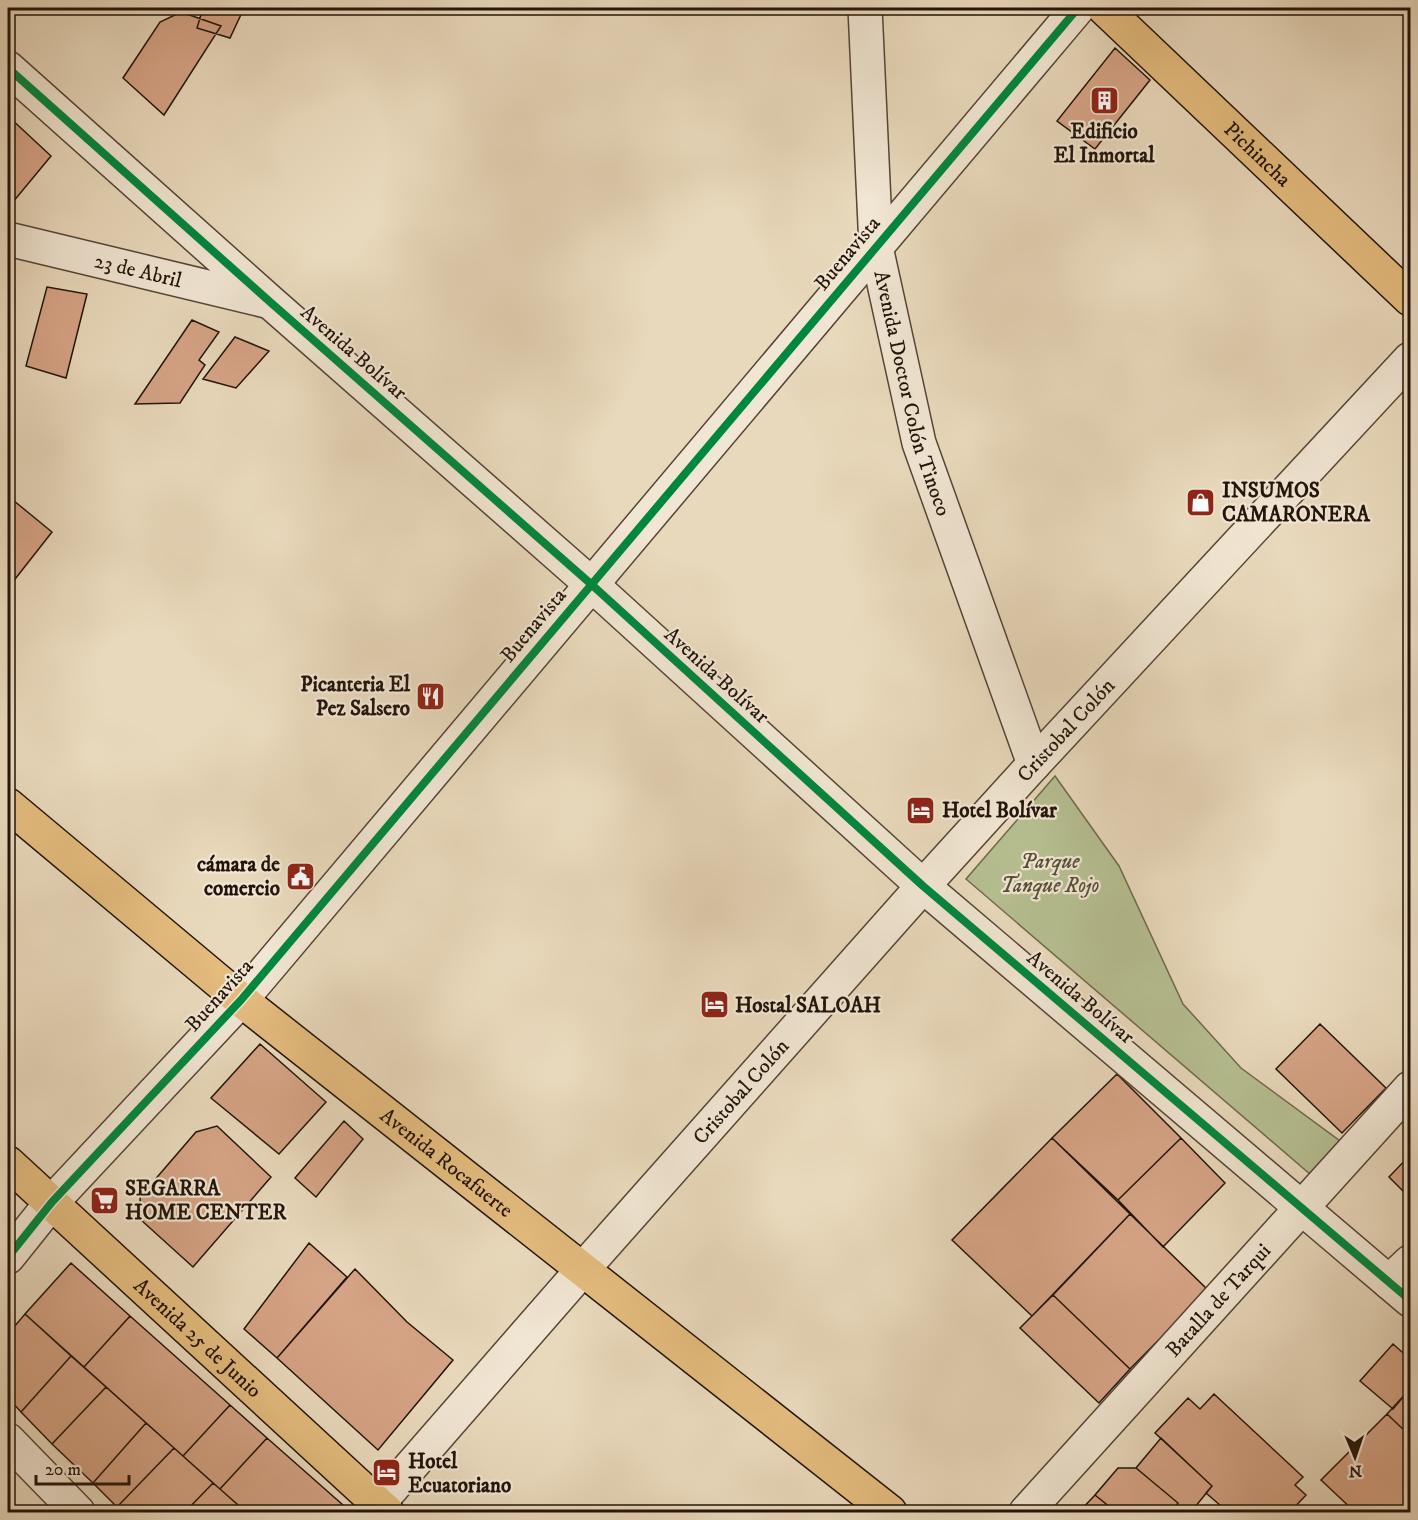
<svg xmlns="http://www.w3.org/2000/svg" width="1418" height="1520" viewBox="0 0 1418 1520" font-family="'IM FELL DW Pica',serif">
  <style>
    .green { fill: #b6bf91; stroke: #6c6a4e; stroke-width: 1.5 }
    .building { fill: #d6a486; stroke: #22140a; stroke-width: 1.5 }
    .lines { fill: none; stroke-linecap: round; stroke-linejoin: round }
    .minor-casing { stroke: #544536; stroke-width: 36 }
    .major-casing { stroke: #22140a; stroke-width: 36 }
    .minor { stroke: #f1e6d3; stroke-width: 33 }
    .major { stroke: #e4bc7e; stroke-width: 33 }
    .cycleway-casing { stroke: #f1e6d3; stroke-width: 11 }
    .cycleway { stroke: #00873e; stroke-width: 8 }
    .labels { text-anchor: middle; stroke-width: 4.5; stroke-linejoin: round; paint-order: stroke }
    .poi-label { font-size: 21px; font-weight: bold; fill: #22140a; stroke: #f1e6d3; text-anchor: start }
    .street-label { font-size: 21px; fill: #22140a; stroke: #f1e6d3 }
    .park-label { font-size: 21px; font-style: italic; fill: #565039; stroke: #f1e6d3 }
  </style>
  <rect width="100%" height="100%" fill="#e9d9bc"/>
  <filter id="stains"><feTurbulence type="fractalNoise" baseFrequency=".00333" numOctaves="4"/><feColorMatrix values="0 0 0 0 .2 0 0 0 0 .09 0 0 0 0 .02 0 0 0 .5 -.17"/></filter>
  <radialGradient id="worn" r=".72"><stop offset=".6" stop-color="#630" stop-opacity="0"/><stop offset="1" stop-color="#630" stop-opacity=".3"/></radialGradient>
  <!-- green -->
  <path class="green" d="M1055 776 1119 866 1183 1004 1241 1068 1340 1141 1311 1175 966 879Z"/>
  <!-- building -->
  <path class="building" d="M203 8H244L230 38 197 28Z
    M181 12 221 26 164 115 123 78 160 22Z
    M1115 48 1150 80 1095 149 1057 121Z
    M8 116 51 156 8 208Z
    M47 287 87 294 66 378 26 366Z
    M192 320 219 332 199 360 205 365 180 403 135 404Z
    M235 337 269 351 236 388 203 379Z
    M8 496 52 532 8 588Z
    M1320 1024 1386 1088 1342 1133 1276 1069Z
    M260 1044 326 1102 279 1154 211 1098Z
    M1117 1074 1181 1138 1118 1200 1052 1138Z
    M344 1121 363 1139 316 1197 295 1178Z
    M217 1126 271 1177 193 1267 141 1220 140 1197 196 1132Z
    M1052 1138 1130 1214 1032 1316 952 1240Z
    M1181 1138 1225 1183 1163 1247 1118 1200Z
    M1410 1155V1198L1389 1177Z
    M1130 1214 1208 1290 1130 1369 1053 1295Z
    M309 1243 347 1277 277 1358 244 1329Z
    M71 1263 130 1316 84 1367 25 1314Z
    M355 1269 407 1322 453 1360 378 1450 277 1358Z
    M1053 1295 1130 1369 1099 1403 1020 1328Z
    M25 1314 71 1356 21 1412 8 1398V1334Z
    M130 1316 230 1405 183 1456 84 1367Z
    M1393 1344 1410 1359V1389L1393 1409 1360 1381Z
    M71 1356 106 1387 52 1444 21 1412Z
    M106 1387 146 1423 93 1483 52 1444Z
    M1410 1389V1427L1406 1432 1387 1414Z
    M1214 1394 1303 1477 1295 1485 1306 1495 1290 1512H1228L1206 1493 1212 1486 1155 1433 1188 1398 1200 1409Z
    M230 1405 267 1438 220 1489 183 1456Z
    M1387 1414 1406 1432 1410 1427V1503L1401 1512H1355L1321 1480Z
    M146 1423 174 1448 117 1507 93 1483Z
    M267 1438 343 1505 336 1512H246L220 1489Z
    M1161 1438 1212 1486 1191 1512H1171L1178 1503 1136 1468Z
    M174 1448 213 1483 185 1512H122L117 1507Z
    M1118 1468H1136L1178 1503 1171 1512H1116L1095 1495Z
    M213 1483 220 1489 246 1512H185Z
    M1095 1495 1116 1512H1079Z"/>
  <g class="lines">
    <defs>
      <g id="minor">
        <path id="s1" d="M865 8 876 247 919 443 1034 764"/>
        <path d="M8 68 269 301 591 584 923 886 1410 1300"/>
        <path id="s2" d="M8 239 266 301"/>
        <path d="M8 1257 52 1202 241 1000 1078 8"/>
        <path d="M1389 1282 1410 1262"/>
        <path d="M8 1440 78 1512"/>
        <path id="s3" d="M371 1512 583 1269 923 886 1034 764 1410 359"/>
        <path id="s4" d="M1026 1512 1410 1088"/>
      </g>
      <g id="major">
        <path id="s5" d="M1104 8 1410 299"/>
        <path id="s6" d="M8 805 241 1000 890 1512"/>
        <path id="s7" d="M8 1163 387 1512"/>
      </g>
    </defs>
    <!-- minor casing -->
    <use href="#minor" class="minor-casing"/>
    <!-- major casing -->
    <use href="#major" class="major-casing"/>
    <!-- minor -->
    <use href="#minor" class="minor"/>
    <!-- major -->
    <use href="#major" class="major"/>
    <defs>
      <path id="cycleway" d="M8 68 269 301 591 584 923 886 1410 1300
        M8 1257 52 1202 241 1000 1078 8"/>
    </defs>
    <!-- cycleway casing -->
    <use href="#cycleway" class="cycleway-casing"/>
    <!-- cycleway -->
    <use href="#cycleway" class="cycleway"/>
  </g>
  <!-- icons -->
  <defs>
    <symbol id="building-square" viewBox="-11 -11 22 22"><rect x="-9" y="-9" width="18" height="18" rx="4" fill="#8f2418" stroke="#f1e6d3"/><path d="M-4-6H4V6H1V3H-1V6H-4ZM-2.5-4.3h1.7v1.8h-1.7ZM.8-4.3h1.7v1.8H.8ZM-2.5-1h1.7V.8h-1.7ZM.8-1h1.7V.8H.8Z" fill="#fff"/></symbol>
    <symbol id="shop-square" viewBox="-11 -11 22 22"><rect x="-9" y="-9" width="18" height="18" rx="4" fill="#8f2418" stroke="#f1e6d3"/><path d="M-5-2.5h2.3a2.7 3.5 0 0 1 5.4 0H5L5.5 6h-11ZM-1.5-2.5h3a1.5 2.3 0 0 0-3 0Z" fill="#fff"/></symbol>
    <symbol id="restaurant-square" viewBox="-11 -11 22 22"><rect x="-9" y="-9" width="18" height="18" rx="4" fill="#8f2418" stroke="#f1e6d3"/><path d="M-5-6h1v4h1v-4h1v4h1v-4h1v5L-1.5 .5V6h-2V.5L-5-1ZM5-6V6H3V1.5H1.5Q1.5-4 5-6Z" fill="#fff"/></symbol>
    <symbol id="hotel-square" viewBox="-11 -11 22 22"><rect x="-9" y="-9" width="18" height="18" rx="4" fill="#8f2418" stroke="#f1e6d3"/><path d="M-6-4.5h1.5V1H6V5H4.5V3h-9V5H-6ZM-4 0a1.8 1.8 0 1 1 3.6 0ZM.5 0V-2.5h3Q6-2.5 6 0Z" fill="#fff"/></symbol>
    <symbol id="civic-square" viewBox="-11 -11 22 22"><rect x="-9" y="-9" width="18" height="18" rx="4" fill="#8f2418" stroke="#f1e6d3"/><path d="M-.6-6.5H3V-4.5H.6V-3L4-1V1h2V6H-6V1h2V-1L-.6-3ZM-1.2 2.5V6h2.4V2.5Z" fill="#fff"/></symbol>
    <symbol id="supermarket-square" viewBox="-11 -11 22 22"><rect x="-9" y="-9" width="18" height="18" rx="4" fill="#8f2418" stroke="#f1e6d3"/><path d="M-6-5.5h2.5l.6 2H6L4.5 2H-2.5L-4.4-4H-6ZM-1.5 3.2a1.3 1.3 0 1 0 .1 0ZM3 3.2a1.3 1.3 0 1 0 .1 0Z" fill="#fff"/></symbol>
  </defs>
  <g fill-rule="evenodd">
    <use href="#building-square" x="1088" y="84" width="33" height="33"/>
    <use href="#shop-square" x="1184" y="486" width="33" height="33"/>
    <use href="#restaurant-square" x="414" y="680" width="33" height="33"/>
    <use href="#hotel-square" x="904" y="794" width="33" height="33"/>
    <use href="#civic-square" x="284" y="860" width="33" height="33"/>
    <use href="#hotel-square" x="698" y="988" width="33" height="33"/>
    <use href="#supermarket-square" x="88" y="1184" width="33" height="33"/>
    <use href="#hotel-square" x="370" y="1456" width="33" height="33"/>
  </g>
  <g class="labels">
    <!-- poi labels -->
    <g class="poi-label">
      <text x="1104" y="138" text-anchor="middle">Edificio<tspan x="1104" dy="24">El Inmortal</tspan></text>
      <text x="1222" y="497">INSUMOS<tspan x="1222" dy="24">CAMARONERA</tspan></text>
      <text x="410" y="691" text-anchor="end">Picanteria El<tspan x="410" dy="24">Pez Salsero</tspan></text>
      <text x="942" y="817">Hotel Bolívar</text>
      <text x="280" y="871" text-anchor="end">cámara de<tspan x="280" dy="24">comercio</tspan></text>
      <text x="735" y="1012">Hostal SALOAH</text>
      <text x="125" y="1195">SEGARRA<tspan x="125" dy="24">HOME CENTER</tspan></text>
      <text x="408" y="1468">Hotel<tspan x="408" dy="24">Ecuatoriano</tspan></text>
    </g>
    <!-- street labels -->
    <g class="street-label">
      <text dy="7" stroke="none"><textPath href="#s5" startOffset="212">Pichincha</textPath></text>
      <text transform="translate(847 253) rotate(-50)" y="7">Buenavista</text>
      <text dy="7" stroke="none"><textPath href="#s2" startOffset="134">23 de Abril</textPath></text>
      <text transform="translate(354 352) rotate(41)" y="7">Avenida Bolívar</text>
      <text dy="7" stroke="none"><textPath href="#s1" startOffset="390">Avenida Doctor Colón Tinoco</textPath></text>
      <text transform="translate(533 625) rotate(-50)" y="7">Buenavista</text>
      <text transform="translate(717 675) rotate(42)" y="7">Avenida Bolívar</text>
      <text dy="7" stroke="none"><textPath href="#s3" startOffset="1046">Cristobal Colón</textPath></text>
      <text transform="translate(219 995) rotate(-48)" y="7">Buenavista</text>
      <text transform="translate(1081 997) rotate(40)" y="7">Avenida Bolívar</text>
      <text dy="7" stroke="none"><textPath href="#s3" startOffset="560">Cristobal Colón</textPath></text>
      <text dy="7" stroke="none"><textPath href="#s6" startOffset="566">Avenida Rocafuerte</textPath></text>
      <text dy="7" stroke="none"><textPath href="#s4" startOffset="286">Batalla de Tarqui</textPath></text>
      <text dy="7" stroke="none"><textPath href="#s7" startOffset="258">Avenida 25 de Junio</textPath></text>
    </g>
    <!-- park labels -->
    <g class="park-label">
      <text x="1050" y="868">Parque<tspan x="1050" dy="24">Tanque Rojo</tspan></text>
    </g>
  </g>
  <!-- margin -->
  <rect width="1418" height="1520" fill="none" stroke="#e9d9bc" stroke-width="30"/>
  <rect x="9" y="9" width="1400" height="1502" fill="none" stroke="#22140a" stroke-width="3"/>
  <rect x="15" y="15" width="1388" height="1490" fill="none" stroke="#22140a" stroke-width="1.5"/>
  <!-- north arrow -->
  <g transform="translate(1355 1457) rotate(178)" stroke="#f1e6d3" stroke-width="4.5" paint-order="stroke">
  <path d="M0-4.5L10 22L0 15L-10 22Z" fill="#22140a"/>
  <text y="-9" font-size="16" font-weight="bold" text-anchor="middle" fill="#22140a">N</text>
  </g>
  <!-- scale -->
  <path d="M36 1475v9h93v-9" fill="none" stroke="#22140a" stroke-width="3"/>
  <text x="45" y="1475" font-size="18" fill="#22140a" stroke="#f1e6d3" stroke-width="4.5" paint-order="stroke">20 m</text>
  <rect width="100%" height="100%" filter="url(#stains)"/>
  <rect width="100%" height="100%" fill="url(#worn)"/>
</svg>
